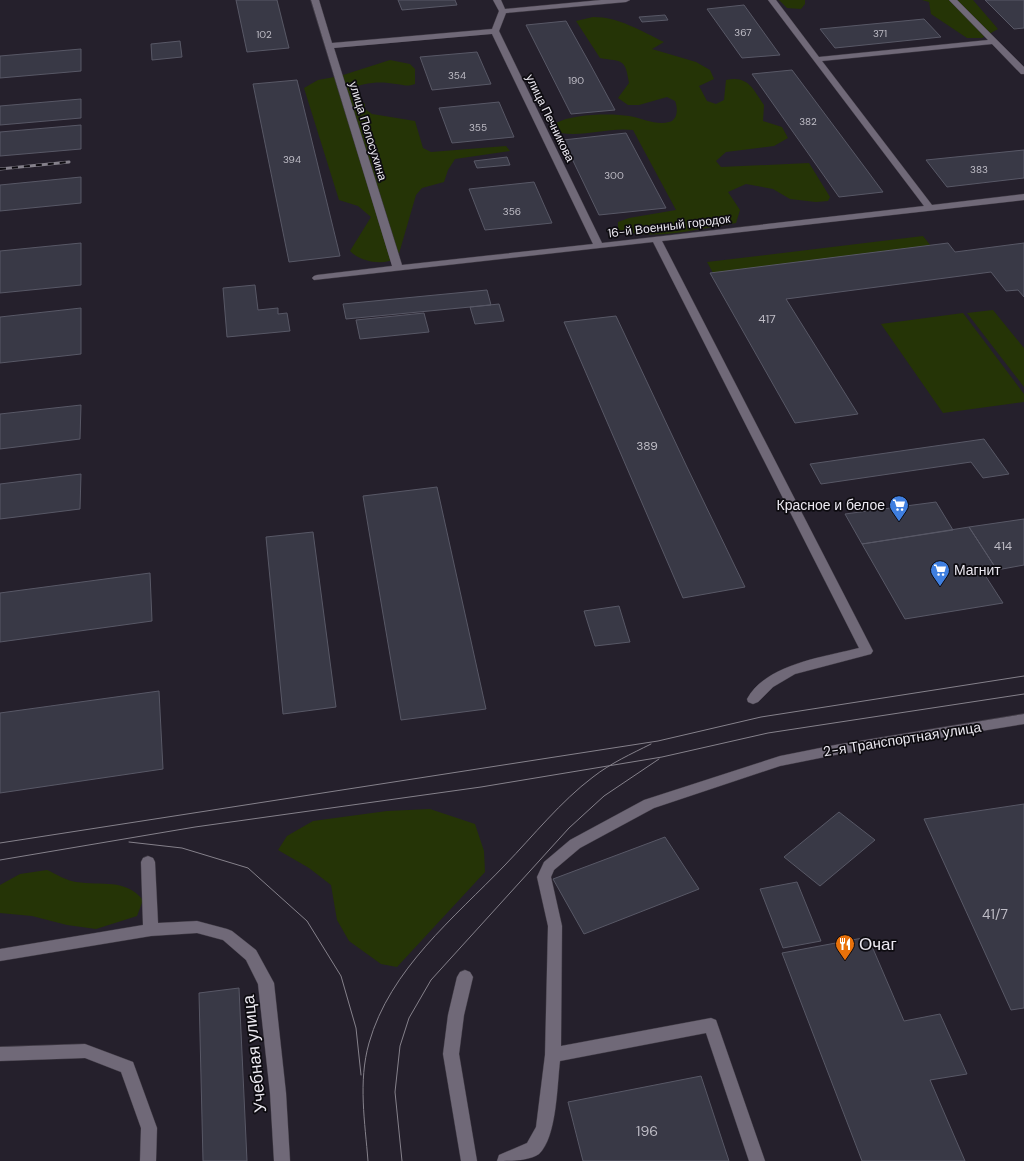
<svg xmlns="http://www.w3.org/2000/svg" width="1024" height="1161" viewBox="0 0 1024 1161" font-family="'DM Sans',sans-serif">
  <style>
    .green { fill: #253406 }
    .building { fill: #393946; stroke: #585866 }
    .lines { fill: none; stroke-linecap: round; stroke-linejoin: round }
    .minor-casing { stroke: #403b45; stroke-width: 1 }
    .minor { fill: #706978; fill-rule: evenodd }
    .tram { stroke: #85818b; stroke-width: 1 }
    .rail-casing { stroke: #85818b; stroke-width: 3 }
    .rail { stroke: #0d0b10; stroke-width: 2; stroke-dasharray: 6; stroke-linecap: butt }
    .labels { text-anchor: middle; stroke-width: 3.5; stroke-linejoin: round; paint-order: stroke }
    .far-number-label { font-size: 10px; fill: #bfbdc6 }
    .far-street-label { font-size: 12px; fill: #ece9f1; stroke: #0d0b10 }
    .number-label { font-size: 12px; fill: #bfbdc6 }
    .poi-label { font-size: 14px; fill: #ece9f1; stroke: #0d0b10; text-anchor: end }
    .street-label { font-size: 14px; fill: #ece9f1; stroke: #0d0b10 }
    .near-number-label { font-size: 14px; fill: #bfbdc6 }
    .near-poi-label { font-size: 17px; fill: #ece9f1; stroke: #0d0b10; text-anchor: start }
    .near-street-label { font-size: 17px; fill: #ece9f1; stroke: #0d0b10 }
  </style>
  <rect width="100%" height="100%" fill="#25202c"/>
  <!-- green -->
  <path class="green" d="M779 0H805V4L801 9 787 8Z
    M922 0H973L998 29 982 38H967L931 14 929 2Z
    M593 17C619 17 641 31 664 42L652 49 696 62 710 70 714 79 699 86 707 101 716 104 724 100 726 80C748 75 753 89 764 105L763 121 782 127 788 138 774 146 726 152 716 161 721 167 809 163 830 197 828 201 816 202 790 199 773 189 746 184 728 192 740 210 736 223C698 229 655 241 618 230V222L629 218 676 210 633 130C609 127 585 137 561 133L556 123C572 114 611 113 629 116 642 118 657 126 669 122 678 120 678 108 675 101L667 97 639 105H628L618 98 629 83C625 58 623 62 600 58L576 21Z
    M390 60 410 64 415 69V84C406 87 406 85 396 84 381 81 363 82 349 90L365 104V109L372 114 415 121 423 148 431 152 506 146 510 151 455 159 448 170 444 182 422 188 416 195 398 257C385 266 362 263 350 251L371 217 358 206 339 200 304 88 318 80 340 76Z
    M923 236 931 246 713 273 707 262Z
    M993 310 1024 348V387L967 313Z
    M963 313 1024 394V402L943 413 881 324Z
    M430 809 475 824 484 851 485 872 397 967 381 964 349 941 337 920 331 885 309 868 278 850 287 836 313 821 387 811Z
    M47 870C56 874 67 881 76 882 102 886 125 878 143 900L137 916 96 929 67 925 32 916 0 913V885L20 874Z"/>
  <!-- building -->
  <path class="building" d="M236 0H277L289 48 247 52Z
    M398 0H455L457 5 402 10Z
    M985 0H1024V28L1014 29Z
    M744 5 780 55 742 58 707 9Z
    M665 15 668 20 642 22 639 17Z
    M924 19 941 37 835 48 820 29Z
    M566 21 590 64 615 110 571 114 526 25Z
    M180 41 182 57 152 60 151 44Z
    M81 49V71L0 78V56Z
    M477 52 491 84 432 90 420 57Z
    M792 70 866 169 883 192 839 197 752 74Z
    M297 80 340 256 289 262 253 84Z
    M81 99V118L0 125V106Z
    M499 102 514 137 452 143 439 108Z
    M81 125V149L0 156V132Z
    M626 133 666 208 599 215 563 140Z
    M1024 150V178L947 187 926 160Z
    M507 157 510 165 477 168 474 161Z
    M81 177V203L0 211V185Z
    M534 182 552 223 485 230 469 189Z
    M81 243V285L0 293V251Z
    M948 243 955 252 1024 243V297L1018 290 1006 291 991 272 786 299 858 414 795 423 710 273Z
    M255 285 258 310 278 308V314L287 313 290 331 227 337 223 288Z
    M487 290 491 305 346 319 343 304Z
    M499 304 504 321 475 324 470 307Z
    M81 308V354L0 363V317Z
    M424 313 429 332 360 339 356 320Z
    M616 316 686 465 745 587 683 598 564 322Z
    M81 405 80 439 0 449V414Z
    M984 439 1009 474 983 478 971 462 821 484 810 464Z
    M81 474 80 509 0 519V484Z
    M437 487 486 709 401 720 363 496Z
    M936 502 953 530 862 544 845 514Z
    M1024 519V565L997 570 969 527Z
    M969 527 997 570 983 572 1003 603 905 619 862 544Z
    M313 532 336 707 283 714 266 537Z
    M150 573 152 621 0 642V593Z
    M619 606 630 642 595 646 584 611Z
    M159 691 163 769 0 793V713Z
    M1024 804V1008L1011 1010 924 819Z
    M839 812 875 840 820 886 784 857Z
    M665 837 699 889 584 934 553 879Z
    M797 882 821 941 783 948 760 889Z
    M868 937 904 1021 940 1014 967 1074 930 1080 965 1161H862L782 953Z
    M239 988 247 1161H203L199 993Z
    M701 1076 729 1161H583L568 1102Z"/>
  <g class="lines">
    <defs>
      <path id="minor" d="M311 0H319L332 43 492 29 499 11 493 0H501L505 9 601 0H630L626 2 506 13 499 31 602 243 924 206 768 0H776L819 57 988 40 949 0H957L1024 67V74H1021L992 44 822 61 932 205 1024 194V200L662 241 873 651 871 654 795 674 773 687 758 702 753 704 748 702 747 699C766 664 824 657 859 648L653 242 314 280 312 278 314 276 317 275 392 266ZM492 34 593 244 402 265 334 48Z
        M1024 714V724L835 755 780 766 654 808 580 848 554 870 551 877 562 926 561 1046 711 1018 716 1020 765 1161H749L706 1033 560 1061C557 1085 557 1137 539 1154 529 1161 509 1161 497 1161L499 1155 527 1143 536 1127 545 1055 548 926 537 877 544 862 570 840 644 800 780 756 835 745Z
        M148 856 153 858 155 862 158 923 197 921 227 929 232 931 256 950 274 983 286 1093 290 1161H274L270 1093 258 984 246 960 223 940 197 933 151 936 0 961V949L143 925 141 862 143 858Z
        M465 970 470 972 473 977 464 1015 459 1054 477 1161H461L443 1054 448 1015 457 977 460 972Z
        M85 1044 133 1062 157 1128 156 1161H140L141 1128 121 1072 85 1058 0 1061V1047Z"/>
    </defs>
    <!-- minor casing -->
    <use href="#minor" class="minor-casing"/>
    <!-- minor -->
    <use href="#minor" class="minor"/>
    <!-- tram -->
    <path class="tram" d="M129 842 182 848 248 868 307 921 341 976 356 1028 361 1075
      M0 843 658 741 761 717 1024 676
      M0 860 195 827 481 787 662 757 768 733 1024 694
      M368 1161C365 1122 358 1082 369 1043 390 969 454 918 505 865 534 835 560 802 593 777 611 763 631 754 651 744
      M402 1161 395 1092 400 1046 409 1018 431 980 569 828 604 796 659 759"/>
    <defs>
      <path id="rail" d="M0 169 69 162"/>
    </defs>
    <!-- rail casing -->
    <use href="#rail" class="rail-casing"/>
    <!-- rail -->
    <use href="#rail" class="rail"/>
  </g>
  <!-- icons -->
  <defs>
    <symbol id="supermarket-pin" viewBox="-11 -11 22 30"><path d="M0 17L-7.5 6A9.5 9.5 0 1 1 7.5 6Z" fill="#3f7fe0" stroke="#0d0b10"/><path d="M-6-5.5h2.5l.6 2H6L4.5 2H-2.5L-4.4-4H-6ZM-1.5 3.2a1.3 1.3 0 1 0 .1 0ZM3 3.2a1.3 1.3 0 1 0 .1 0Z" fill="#fff"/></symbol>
    <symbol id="restaurant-pin" viewBox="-11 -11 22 30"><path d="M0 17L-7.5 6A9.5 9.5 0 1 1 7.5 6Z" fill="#e8710a" stroke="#0d0b10"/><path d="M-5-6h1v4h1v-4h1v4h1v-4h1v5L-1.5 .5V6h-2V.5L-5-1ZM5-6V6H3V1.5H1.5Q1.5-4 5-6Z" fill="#fff"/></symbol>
  </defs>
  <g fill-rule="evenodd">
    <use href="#supermarket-pin" x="888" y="494" width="22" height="30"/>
    <use href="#supermarket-pin" x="929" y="559" width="22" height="30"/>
    <use href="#restaurant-pin" x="834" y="933" width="22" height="30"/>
  </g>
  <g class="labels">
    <!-- far-number labels -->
    <g class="far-number-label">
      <text x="743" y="36">367</text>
      <text x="880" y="37">371</text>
      <text x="264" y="38">102</text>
      <text x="457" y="79">354</text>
      <text x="576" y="84">190</text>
      <text x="808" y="125">382</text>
      <text x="478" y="131">355</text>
      <text x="292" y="163">394</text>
      <text x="979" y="173">383</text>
      <text x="614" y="179">300</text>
      <text x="512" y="215">356</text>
    </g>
    <!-- far-street labels -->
    <g class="far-street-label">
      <text transform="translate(550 118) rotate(64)" y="4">улица Печникова</text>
      <text transform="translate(368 131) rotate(73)" y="4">улица Полосухина</text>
      <text transform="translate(669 226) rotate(-7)" y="4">16-й Военный городок</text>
    </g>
    <!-- number labels -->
    <g class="number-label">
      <text x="767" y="323">417</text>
      <text x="647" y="450">389</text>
      <text x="1003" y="550">414</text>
    </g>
    <!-- poi labels -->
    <g class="poi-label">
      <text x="885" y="510">Красное и белое</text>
      <text x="954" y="575" text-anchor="start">Магнит</text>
    </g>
    <!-- street labels -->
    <g class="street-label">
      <text transform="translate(902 739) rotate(-9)" y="5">2-я Транспортная улица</text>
    </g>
    <!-- near-number labels -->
    <g class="near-number-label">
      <text x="995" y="919">41/7</text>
      <text x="647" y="1136">196</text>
    </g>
    <!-- near-poi labels -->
    <g class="near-poi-label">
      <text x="859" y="950">Очаг</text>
    </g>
    <!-- near-street labels -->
    <g class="near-street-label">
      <text transform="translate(254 1054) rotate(-96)" y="6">Учебная улица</text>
    </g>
  </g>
</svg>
